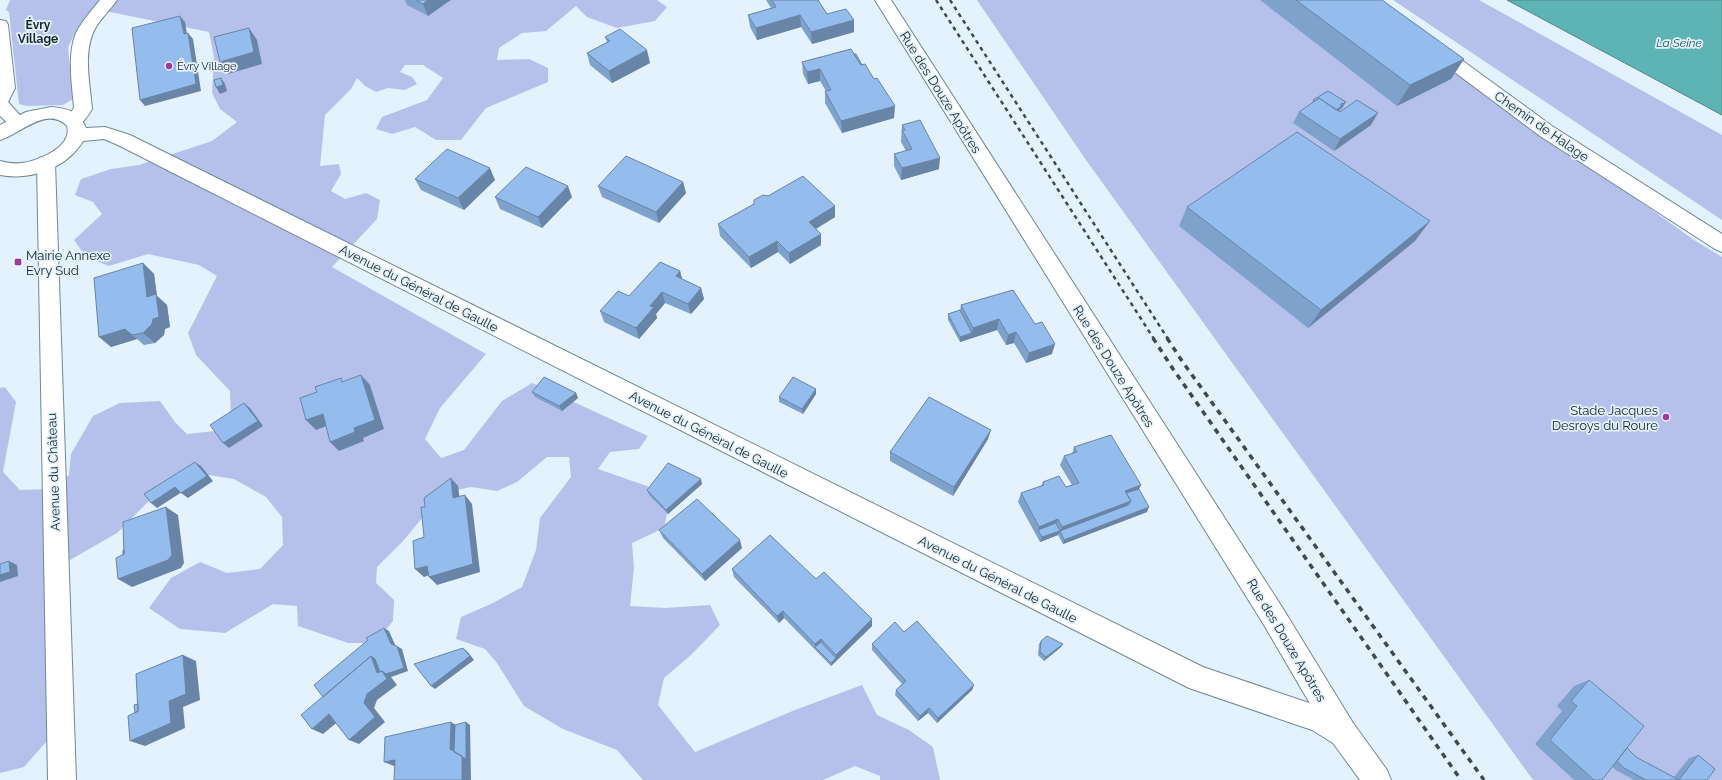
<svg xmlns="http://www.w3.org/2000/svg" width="1722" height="780" viewBox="0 0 1722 780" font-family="Raleway,sans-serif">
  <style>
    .green { fill: #b6c1eb }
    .water { fill: #5eb3b5; stroke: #4a888c }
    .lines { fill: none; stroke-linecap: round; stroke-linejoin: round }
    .street-casing { stroke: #708897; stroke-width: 2 }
    .secondary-casing { stroke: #708897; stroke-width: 2 }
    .street { fill: #fff; fill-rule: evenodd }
    .secondary { fill: #fff; fill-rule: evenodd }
    .rail-far1 { stroke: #3f4a50; stroke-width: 2.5; stroke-dasharray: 4 4; stroke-linecap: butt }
    .rail { stroke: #3f4a50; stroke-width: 3.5; stroke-dasharray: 5.5 5.5; stroke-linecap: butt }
    .wall { fill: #7fa2cc }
    .shaded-wall { fill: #6884a6 }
    .building { fill: #94bced; stroke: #6884a6 }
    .poi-dot { fill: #a1389b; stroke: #e3f2fc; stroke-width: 1.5 }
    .labels { text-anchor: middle; stroke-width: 3.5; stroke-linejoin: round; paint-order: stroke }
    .far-poi-label { font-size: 11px; fill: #1b252b; stroke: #e3f2fc; text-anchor: start }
    .far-neighbourhood-label { font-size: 12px; font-weight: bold; fill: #1b252b; stroke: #e3f2fc }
    .far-water-label { font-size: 12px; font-style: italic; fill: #165e60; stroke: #e3f2fc }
    .street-label { font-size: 13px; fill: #1b252b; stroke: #e3f2fc }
    .poi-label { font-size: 13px; fill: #1b252b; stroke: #e3f2fc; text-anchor: start }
  </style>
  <rect width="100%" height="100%" fill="#e3f2fc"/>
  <!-- green -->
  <path class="green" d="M10 0H657L667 7 655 21 617 28 587 17 576 6 546 31 522 33 499 48 497 60 529 59 548 68V82L486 108 461 140H436L415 127 392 134 376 129 382 117 427 100 443 78 423 65H405L400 72 412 77 417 84 405 90 388 88 376 92 365 86 357 78 351 89 325 115 320 166 339 164 341 174 331 191 345 199 366 193 380 200 377 219 332 267 486 354 440 408 425 439 441 458 464 450 502 401 532 383 648 436 639 449 610 452 598 469 647 486 669 505 664 528 632 543 634 568 630 606 665 608 710 605 720 625 691 655 664 678 658 705 695 752 795 710 862 685 877 715 909 730 933 747 940 780H880V776L855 766 823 780H643L617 750 563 729 524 706 497 663 485 649 456 639 461 617 493 603 522 587 536 550 540 518 571 477 569 457H547L517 482 497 491 471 487 443 493 403 541 377 567 376 583 394 600 393 621 375 643H348L298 626 297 606 273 604 225 633 180 629 149 608 171 578 200 562 227 573 260 569 283 545 282 517 266 497 234 479 189 472 156 494 117 533 63 564 62 724 24 767 0 773V388L5 387 16 402 3 472 20 490 49 489 69 475 71 454 93 416 120 403 160 401 175 422 187 434 215 431 231 420 230 391 196 355 188 333 217 276 199 265 148 254 109 266 86 257 74 240 102 214 93 202 75 195 81 179 111 169 139 165 212 141 237 122 220 109 212 93 214 57 209 32 110 12 89 13 76 31 68 47 73 99 63 105 27 106 19 104 9 12 6 10Z
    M977 0H1359L1694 240 1722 257V780H1533L1086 160Z
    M1393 0H1479L1722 135V220Z"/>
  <!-- water -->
  <path class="water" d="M1507 0H1722V115Z"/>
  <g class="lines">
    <defs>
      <path id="street" d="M100 0H117C111 9 102 17 96 27 82 50 90 84 92 109 86 119 80 129 67 125L64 121 74 108C72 84 67 55 76 33 82 21 92 10 100 0Z
        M875 0H891L1282 607 1353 723 1357 733 1353 743 1343 747 1333 743 1264 625Z
        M0 20 6 21 8 25 15 88 8 102 26 122 23 126C12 130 8 123 0 116Z
        M1435 43 1441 45 1552 126 1722 234V252L1715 249 1540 136 1429 53 1427 49 1429 45Z
        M46 156 53 158 55 163 76 780H48L37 163 39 158Z"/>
      <path id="secondary" d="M51 107C67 108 80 112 86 128L105 127 130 135 1203 667 1318 706 1353 723 1387 770 1391 780H1360L1333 743 1312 730 1189 688 118 145 104 139 83 141C67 168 31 181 0 175V161C8 163 15 164 22 163 38 161 73 147 67 126 47 105 19 135 0 140V125L26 112Z"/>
    </defs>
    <!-- street casing -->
    <use href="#street" class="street-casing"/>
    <!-- secondary casing -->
    <use href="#secondary" class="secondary-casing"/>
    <!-- street -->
    <use href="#street" class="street"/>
    <!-- secondary -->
    <use href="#secondary" class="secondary"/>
    <!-- rail-far1 -->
    <path class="rail-far1" d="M936 0 1154 339
      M950 0 1168 339"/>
    <!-- rail -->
    <path class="rail" d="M1153 338 1173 369 1461 780
      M1167 338 1182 361 1484 780"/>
  </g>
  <!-- wall -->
  <path class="wall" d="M405 0H451L428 16 407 5Z
    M766 0H818L827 14 854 32 812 44 801 27 757 40 750 27 748 15 771 8Z
    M1260 0H1382L1464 59 1451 79 1397 106Z
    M605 37 650 63 612 83 590 65 587 53 607 42Z
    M851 49 894 118 842 133 825 103V91H826L820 81 808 84 803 74 802 62Z
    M1313 100 1346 102 1342 108 1339 111 1371 125 1334 151 1293 123 1299 112 1312 103Z
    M902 125 939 169 901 180 894 166V154L906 151 901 142Z
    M415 179 495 180 464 210 421 190Z
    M683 182 686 193 659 223 602 197 598 186Z
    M768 196 835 206V217L816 229 821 245 790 264 778 252 751 268 720 236 718 224Z
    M495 197H572L542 228 500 209Z
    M1187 207 1415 241 1308 328 1179 226Z
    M143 263 154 274 157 296 167 305 170 327 165 329 164 335 155 343 144 345 137 339 111 347Z
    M680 271 682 279 701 288 704 299 691 314 665 303 656 314 657 318 639 339 604 322 600 311Z
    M1013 290 1052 354 1026 363 1014 343 1006 345 997 330 960 342 948 320V314L960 310 961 305Z
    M816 389V394L803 414 779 402V397Z
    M532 392 576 393 578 398 562 411 535 397Z
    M988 439 953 496 890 461V452Z
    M1074 447 1141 485 1139 489 1147 512 1063 544 1058 535 1040 542 1018 502 1021 493 1041 486 1043 482 1066 487 1072 485 1060 465 1064 456 1072 454Z
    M702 484 668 514 649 495 647 490Z
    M659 530 742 548 705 581 663 538Z
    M732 569 816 579 872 619V626L831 666 784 618 779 623 734 577Z
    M904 632 974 685 972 690 937 723 928 713 918 721 895 695 896 690 902 684 872 650V644Z
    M1041 641 1061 647 1044 661 1038 655 1039 644Z
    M1589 680 1627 748 1636 757 1674 777 1689 758 1698 755 1707 780H1634L1616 770 1612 767 1602 780H1574L1535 744 1562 711 1557 706 1574 686Z"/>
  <!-- shaded-wall -->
  <path class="shaded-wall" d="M428 0H445L446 3 428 16 423 4Z
    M445 0H451L446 3Z
    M800 15 801 27 757 40 756 28Z
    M180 16 185 22 188 40 184 34Z
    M854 20V32L812 44 811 32Z
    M249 28 257 40 262 64 228 74 220 62Z
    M188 33 193 39 201 91 145 106 140 100Z
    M647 50 650 63 612 83 609 71Z
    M1464 59 1451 79 1397 106 1410 85Z
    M820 69V81L808 84 807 72Z
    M221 78 225 84 227 91 220 94 216 87Z
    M1346 102 1342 108 1340 110 1343 104Z
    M1342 103 1339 108 1342 106 1338 112 1332 115 1340 105Z
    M895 106 894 118 842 133 841 121Z
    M1378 113 1371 125 1334 151 1340 139Z
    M940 158 939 169 901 180 902 168Z
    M490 168 495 180 464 210 458 198Z
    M683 182 686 193 659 223 656 212Z
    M568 186 572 197 542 228 538 217Z
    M835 206V217L809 233V222Z
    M1430 221 1415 241 1308 328 1321 310Z
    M821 234V245L790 264 789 253Z
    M777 241 778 252 751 268 749 257Z
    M143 263 154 274 157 296 167 305 170 327 165 329 164 335 155 343 143 333 147 297Z
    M680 271 683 282 676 276Z
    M701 288 704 299 691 314 688 304Z
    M662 292 665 303 656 314 657 318 639 339 636 328 650 306Z
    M999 319 997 330 960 342V337L972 333 973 328Z
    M125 329 137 339 111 347 99 337Z
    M1016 332 1014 343 1006 345 1008 335Z
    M1055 344 1052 354 1026 363 1029 353Z
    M361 375 370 385 384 429 363 438 364 441 339 451 330 442 354 428Z
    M816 389V394L803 414 802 409Z
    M576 393 578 398 562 411 559 406Z
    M244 403 250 408 263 426 229 448 223 443Z
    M323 414 332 424 316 430 306 420Z
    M991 430 988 439 953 496 954 487Z
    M195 462 201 466 213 481 188 498 181 493Z
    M451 478 458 486 461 507 453 498Z
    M701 479 702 484 668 514 666 510Z
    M1141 485 1136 494 1124 498 1125 491Z
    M175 487 182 492 157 508 151 503Z
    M465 495 472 504 480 572 437 585 429 577Z
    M1131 501 1126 509 1060 531 1062 527Z
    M166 507 178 515 184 563 181 568 132 587 118 579Z
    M1149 507 1147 512 1063 544 1064 540Z
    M1058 519 1054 528 1038 530 1039 527Z
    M1060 531 1058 535 1040 542 1042 537Z
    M740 540 742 548 705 581 702 574Z
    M9 561 17 565 18 576 0 582V575Z
    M427 566 435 573 424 577 415 569Z
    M783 611 784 618 779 623 777 616Z
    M872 619V626L831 666V663L836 658V655Z
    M384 628 389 631 396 647 391 644Z
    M821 639 822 645 815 647V644Z
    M1063 644 1061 647 1044 661 1046 657Z
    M397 646 402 649 408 671 391 677 397 685 377 700 374 708 385 722 359 744 349 740 367 694 377 673 371 656 380 662Z
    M463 648 467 651 474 660 435 689 431 686Z
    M183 655 196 661 200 700 183 707 185 728 145 746 130 741 169 701Z
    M974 685 972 690 937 723 938 718Z
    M929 708 928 713 918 721 920 716Z
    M329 714 340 720 323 734 312 729Z
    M451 722 459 727 466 722 470 725 471 780H462L450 749Z
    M395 760 404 764 394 766 384 762Z"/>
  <!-- building -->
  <path class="building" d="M416 0H428L423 4Z
    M772 0H818L827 14 846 9 854 20 811 32 800 15 756 28 748 15 776 7Z
    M1296 0H1382L1464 59 1410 85Z
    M180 16 184 34 188 33 196 84 140 100 132 28Z
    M249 28 254 52 220 62 214 37Z
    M620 29 647 50 609 71 587 53 610 41 605 37Z
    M851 49 861 65 865 64 874 79 877 78 895 106 841 121 825 91 831 90 820 69 807 72 802 62Z
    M854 54H856L862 65H861Z
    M221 78 223 85 216 87 214 80Z
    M1328 91 1346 102 1343 104 1342 103 1340 105 1342 106 1336 110 1319 98 1315 101 1313 100Z
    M1319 98 1340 112 1357 100 1378 113 1340 139 1299 112Z
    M920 120 940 158 902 168 894 154 912 149 902 130H905L902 125Z
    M1297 132 1430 221 1321 310 1187 207Z
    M447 149 490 168 458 198 415 179Z
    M626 156 683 182 656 212 598 186Z
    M526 167 568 186 538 217 495 197Z
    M803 176 835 206 809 222 821 234 789 253 777 241 749 257 718 224 754 204V200L763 195 768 196Z
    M660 262 680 271 676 276 701 288 688 304 662 292 650 306 654 307 636 328 600 311 618 291 629 296Z
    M143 263 147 297 156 294 159 317 153 319 152 324 143 333 132 335 125 329 99 337 94 278Z
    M1013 290 1035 324 1042 322 1055 344 1029 353 1016 332 1008 335 999 319 973 328 961 305Z
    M960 310 972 333 960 337 948 314Z
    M361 375 375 420 354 428 355 432 330 442 323 414 306 420 300 398 317 392 315 387 341 378 342 382Z
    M544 377 576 393 559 406 532 392Z
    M793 377 816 389 802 409 779 397Z
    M929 397 991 430 954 487 890 452Z
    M244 403 258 421 223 443 210 425Z
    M1111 435 1141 485 1125 491 1131 501 1062 527 1058 519 1039 527 1021 493 1044 485 1043 482 1059 476 1066 487 1079 483 1064 456 1077 452 1074 447Z
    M195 462 207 476 181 493 175 487 151 503 144 494Z
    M668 463 701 479 666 510 647 490Z
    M451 478 453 498 465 495 473 564 429 577 427 566 415 569 413 541 424 537 421 507H425L424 498Z
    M1139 489 1149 507 1064 540 1060 531 1128 505 1131 501 1126 493Z
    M697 499 740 540 702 574 659 530Z
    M166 507 172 555 168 560 118 579 116 558 124 554 123 522Z
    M1056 523 1060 531 1042 537 1038 530Z
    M770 535 816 579 824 572 872 619 836 655 821 639 815 644 783 611 777 616 732 569Z
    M123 550H124V554L123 555Z
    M9 561 10 572 0 575V564Z
    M917 621 974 685 938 718 929 708 920 716 896 690 906 681 872 644 895 622 904 632Z
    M384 628 391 644 397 646 404 668 386 674 382 671 380 672 375 659 371 656 323 697 314 685 368 640 366 638Z
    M1047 636 1063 644 1046 657 1040 652 1041 641Z
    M821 642 836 658 831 663 815 647Z
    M463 648 470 656 431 686 414 664Z
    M183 655 186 694 169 701 171 723 130 741 128 716 138 711 136 674Z
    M371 656 377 673 382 671 387 679 367 694 364 703 375 717 349 740 329 714 312 729 301 715Z
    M1589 680 1644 726 1602 780H1594L1550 740 1577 706 1571 701Z
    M138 704V711L135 713 134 705Z
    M451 722 450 749 462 756V780H394L395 760 384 762 385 737Z
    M466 722V759L454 752 455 725Z
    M1627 748 1636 757 1679 780H1646L1624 768 1617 761Z
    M1698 755 1715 769 1707 780H1679Z"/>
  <!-- markers -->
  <g class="poi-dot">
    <circle cx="169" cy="66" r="4"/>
    <rect x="14" y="258" width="8" height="8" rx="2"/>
    <circle cx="1666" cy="417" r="4"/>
  </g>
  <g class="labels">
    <!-- far-poi labels -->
    <g class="far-poi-label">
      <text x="177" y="70">Évry Village</text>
    </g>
    <!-- far-neighbourhood labels -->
    <g class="far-neighbourhood-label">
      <text x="38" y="29">Évry<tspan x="38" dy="14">Village</tspan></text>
    </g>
    <!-- far-water labels -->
    <g class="far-water-label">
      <text x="1679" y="47">La Seine</text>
    </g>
    <!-- street labels -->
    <g class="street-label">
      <text transform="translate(941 92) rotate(58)" y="5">Rue des Douze Apôtres</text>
      <text transform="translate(1542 126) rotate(35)" y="5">Chemin de Halage</text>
      <text transform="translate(419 288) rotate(27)" y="5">Avenue du Général de Gaulle</text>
      <text transform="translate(1114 366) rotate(58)" y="5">Rue des Douze Apôtres</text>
      <text transform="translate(709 434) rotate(27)" y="5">Avenue du Général de Gaulle</text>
      <text transform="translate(53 472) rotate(-92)" y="5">Avenue du Château</text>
      <text transform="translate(998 579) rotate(27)" y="5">Avenue du Général de Gaulle</text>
      <text transform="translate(1287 640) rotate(59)" y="5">Rue des Douze Apôtres</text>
    </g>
    <!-- poi labels -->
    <g class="poi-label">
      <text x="26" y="260">Mairie Annexe<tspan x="26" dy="15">Evry Sud</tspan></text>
      <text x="1658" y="415" text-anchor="end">Stade Jacques<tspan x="1658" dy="15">Desroys du Roure</tspan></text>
    </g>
  </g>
</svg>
